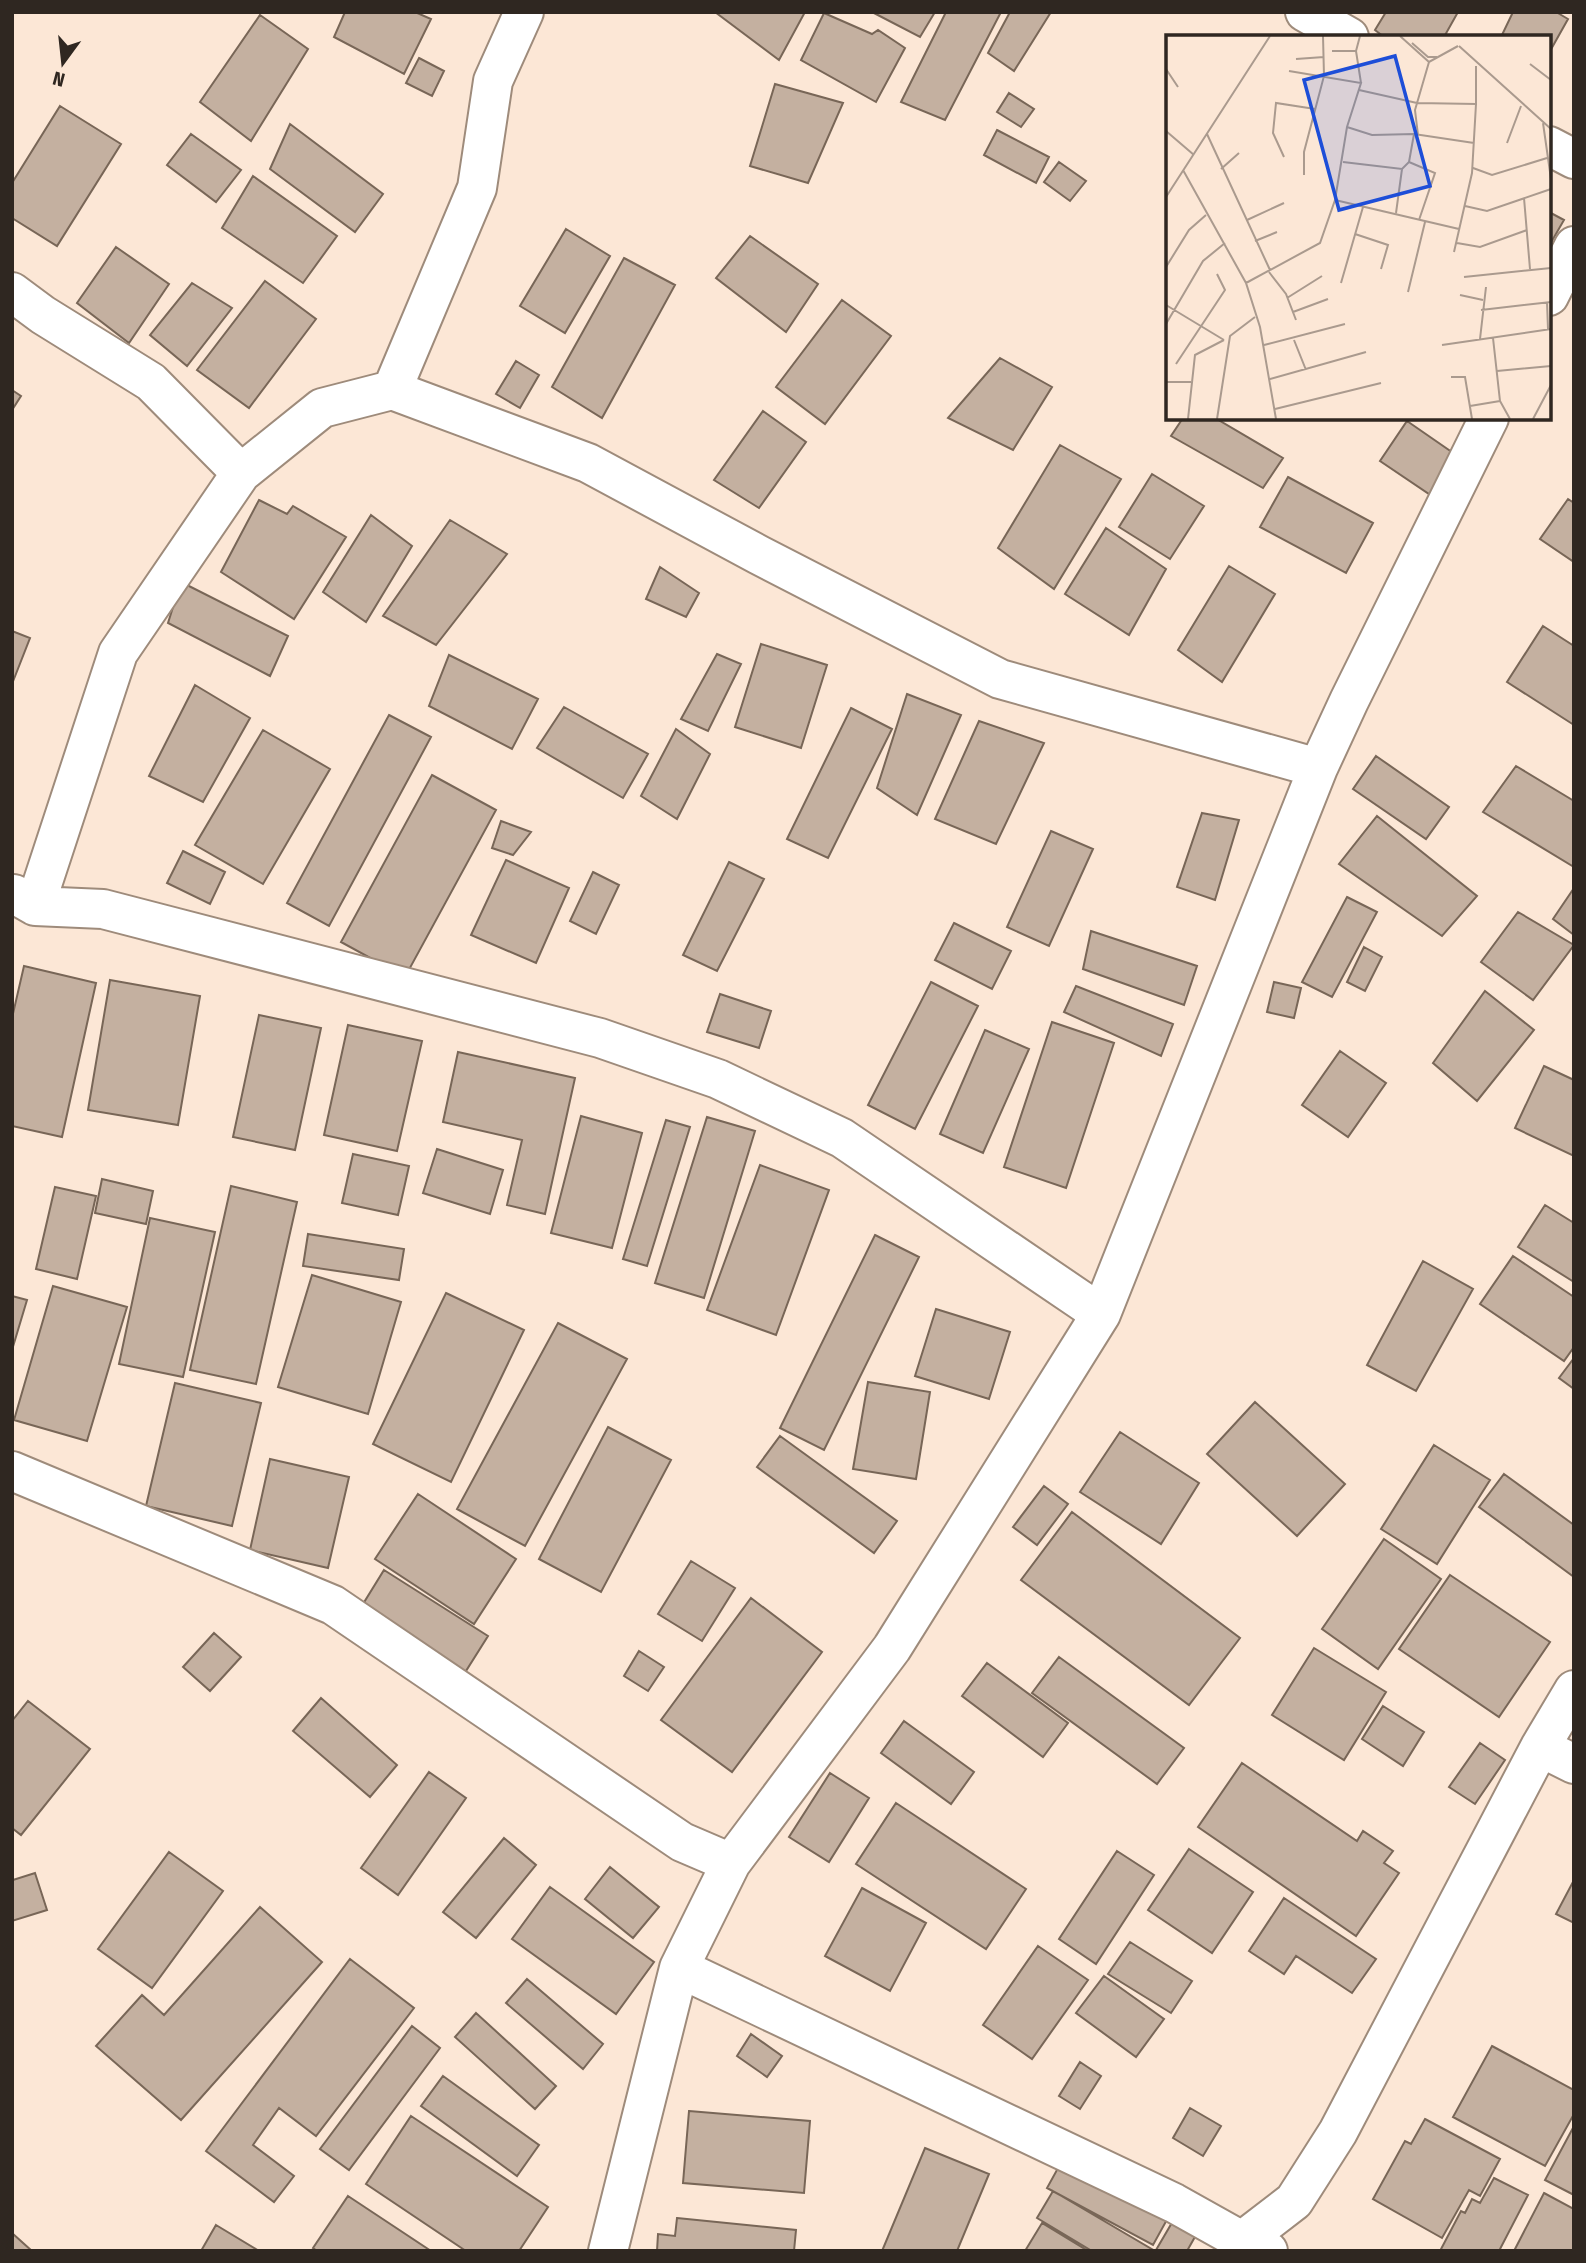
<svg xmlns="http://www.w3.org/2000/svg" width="1586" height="2263" viewBox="0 0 1586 2263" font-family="'Fira Sans Condensed',sans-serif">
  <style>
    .building { fill: #c4b0a0; stroke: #786657; stroke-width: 2 }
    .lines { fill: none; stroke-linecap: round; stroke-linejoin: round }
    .minor-casing { stroke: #9e8b7b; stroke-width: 42 }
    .minor { stroke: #fff; stroke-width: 38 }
    .inset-road { fill: none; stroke: #aa9a8e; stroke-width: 2 }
    .view { fill: #1d4ed8; fill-opacity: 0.15; stroke: #1d4ed8; stroke-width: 3.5 }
    .inset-edge { fill: none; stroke: #2f2721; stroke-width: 3.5 }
  </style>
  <rect width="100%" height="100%" fill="#fce7d6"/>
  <!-- building -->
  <path class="building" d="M345 12H415L431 19 404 74 334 37Z
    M715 12H805L779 60Z
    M872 12H935L920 37Z
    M946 12H1001L945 120 901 102Z
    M1010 12H1051L1014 71 988 53Z
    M1386 12H1458L1444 37H1384L1375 30Z
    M1513 12H1556L1568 19 1549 53V37H1501Z
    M824 13 872 34 878 30 905 48 876 102 801 60Z
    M260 15 308 49 251 141 200 102Z
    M419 58 444 71 432 96 406 83Z
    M775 84 843 103 808 183 750 166Z
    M1009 93 1034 109 1021 127 997 112Z
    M60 106 121 144 57 246 12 218V183Z
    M290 124 383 194 355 232 270 169Z
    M997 130 1049 157 1036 183 984 155Z
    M191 134 241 170 216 202 167 165Z
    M1059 162 1086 181 1070 201 1044 182Z
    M253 176 337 236 303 283 222 228Z
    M1549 212 1564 220 1549 246Z
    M566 229 610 256 565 333 520 306Z
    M750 236 818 284 786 332 716 278Z
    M116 247 169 284 129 343 77 303Z
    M624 258 675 285 602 418 552 387Z
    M265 281 316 319 249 408 197 370Z
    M192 283 232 308 187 366 150 335Z
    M842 300 891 336 825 424 776 387Z
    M1000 358 1052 387 1013 450 948 418Z
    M516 361 539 375 520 408 496 394Z
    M12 390 21 396 12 410Z
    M763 411 806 442 759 508 714 480Z
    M1183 418H1215L1283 458 1263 488 1171 436Z
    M1407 421 1459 457 1432 496 1380 461Z
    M1060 445 1121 479 1054 589 998 548Z
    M1152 474 1204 506 1170 559 1119 527Z
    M1288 477 1373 523 1346 573 1260 527Z
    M1568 499 1574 503V562L1540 539Z
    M259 500 287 514 293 506 346 537 294 619 221 572Z
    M371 515 412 546 366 622 323 592Z
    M450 520 507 554 436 645 383 616Z
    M1106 528 1166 569 1129 635 1065 594Z
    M1229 566 1275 594 1222 682 1178 650Z
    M660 567 699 593 686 617 646 599Z
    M181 582 288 636 270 676 168 623Z
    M1543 626 1574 646V725L1507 682Z
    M12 631 30 638 12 684Z
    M761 644 827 665 801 748 735 727Z
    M717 654 741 664 708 731 681 719Z
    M449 655 538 699 512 749 429 706Z
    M195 685 250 718 203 802 149 776Z
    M907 694 961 715 917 815 877 788Z
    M564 707 648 754 623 798 537 748Z
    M851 708 892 729 828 858 787 839Z
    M389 715 431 737 329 926 287 903Z
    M979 721 1044 743 996 844 935 819Z
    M676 729 710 754 677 819 641 796Z
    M263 730 330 769 263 884 195 845Z
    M1376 756 1449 807 1426 839 1353 789Z
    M1516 766 1574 801V867L1483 812Z
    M432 775 496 810 405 977 341 942Z
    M1202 813 1239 820 1215 900 1177 887Z
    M1377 816 1477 896 1442 936 1339 864Z
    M501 821 531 832 513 855 492 848Z
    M1051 831 1093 849 1049 946 1007 927Z
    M183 851 225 872 210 904 167 883Z
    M506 860 569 888 536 963 471 935Z
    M729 862 764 879 717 971 683 955Z
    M593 872 619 885 596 934 570 921Z
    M1574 888V935L1553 919Z
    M1347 897 1377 912 1332 997 1302 982Z
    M1518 912 1574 945 1533 1000 1481 962Z
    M954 923 1011 951 992 989 935 960Z
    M1091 931 1197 966 1184 1005 1083 969Z
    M1364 947 1382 957 1365 991 1347 982Z
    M24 966 96 983 62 1137 12 1126V1018Z
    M110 980 200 996 178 1125 88 1110Z
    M931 982 978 1006 915 1129 868 1105Z
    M1274 982 1301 988 1294 1018 1267 1012Z
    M1076 986 1173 1024 1161 1056 1064 1012Z
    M1485 991 1534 1030 1477 1101 1433 1063Z
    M720 994 771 1011 759 1048 707 1032Z
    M259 1015 321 1028 295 1150 233 1137Z
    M1052 1022 1114 1043 1066 1188 1004 1167Z
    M348 1025 422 1041 397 1151 324 1135Z
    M985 1030 1029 1049 983 1153 940 1134Z
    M1340 1051 1386 1083 1348 1137 1302 1105Z
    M458 1052 575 1078 545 1214 507 1205 522 1140 443 1122Z
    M1544 1066 1574 1080V1156L1515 1128Z
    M581 1116 642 1133 612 1248 551 1233Z
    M707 1117 755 1131 704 1298 655 1283Z
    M666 1120 690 1127 647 1266 623 1259Z
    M437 1149 503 1170 490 1214 423 1193Z
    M353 1154 409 1166 398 1215 342 1203Z
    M760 1165 829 1190 776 1335 707 1310Z
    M102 1179 153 1191 146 1224 95 1213Z
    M231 1186 297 1202 256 1384 190 1370Z
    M55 1187 96 1196 77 1279 36 1269Z
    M1545 1205 1574 1223V1282L1518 1247Z
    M150 1218 215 1232 183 1377 119 1364Z
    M308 1234 404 1249 399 1280 303 1266Z
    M875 1235 919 1257 824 1450 780 1428Z
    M1513 1256 1574 1297V1347L1564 1361 1480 1304Z
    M1423 1261 1473 1289 1416 1391 1367 1365Z
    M312 1275 401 1302 368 1414 278 1387Z
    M53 1286 127 1307 87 1441 14 1420Z
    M446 1293 524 1330 451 1482 373 1444Z
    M12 1296 27 1300 12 1350Z
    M936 1309 1010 1332 989 1399 915 1376Z
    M558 1323 627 1359 525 1546 457 1509Z
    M1574 1358V1389L1559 1378Z
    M868 1382 930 1392 916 1479 853 1469Z
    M175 1383 261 1403 232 1526 146 1506Z
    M1255 1402 1345 1484 1297 1536 1207 1454Z
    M608 1427 671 1460 601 1592 539 1559Z
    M1120 1432 1199 1483 1161 1544 1080 1492Z
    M780 1436 897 1521 874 1553 757 1467Z
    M1434 1445 1490 1480 1437 1564 1381 1529Z
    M270 1459 349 1477 328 1568 250 1550Z
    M1504 1474 1574 1525V1577L1479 1507Z
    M1044 1486 1068 1504 1037 1545 1013 1527Z
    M418 1494 516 1559 474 1624 375 1559Z
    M1072 1512 1240 1638 1189 1705 1021 1580Z
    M1384 1539 1441 1579 1378 1669 1322 1629Z
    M691 1561 735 1588 702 1641 658 1614Z
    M384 1570 488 1636 459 1682 355 1617Z
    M1450 1575 1550 1642 1499 1717 1399 1649Z
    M751 1598 822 1652 732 1772 661 1720Z
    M214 1633 241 1657 210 1691 183 1667Z
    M1314 1648 1386 1692 1344 1760 1272 1715Z
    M639 1651 664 1667 648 1691 624 1676Z
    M1059 1657 1184 1748 1157 1784 1032 1693Z
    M987 1663 1068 1723 1043 1757 962 1696Z
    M321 1698 397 1765 370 1797 293 1731Z
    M28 1701 90 1749 21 1835 12 1828V1721Z
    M1383 1706 1424 1732 1403 1766 1362 1739Z
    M904 1721 974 1772 951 1804 881 1753Z
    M1480 1743 1505 1760 1475 1804 1449 1787Z
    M1242 1763 1357 1841 1363 1831 1393 1851 1384 1863 1399 1873 1356 1936 1198 1827Z
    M429 1772 466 1798 398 1895 361 1868Z
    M830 1773 869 1798 829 1862 789 1837Z
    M896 1803 1026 1889 986 1949 856 1864Z
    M504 1838 536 1865 476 1938 443 1912Z
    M1189 1849 1253 1892 1212 1953 1148 1910Z
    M1117 1851 1154 1875 1096 1964 1059 1939Z
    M169 1852 223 1891 152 1988 98 1949Z
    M610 1867 659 1907 633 1938 585 1899Z
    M35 1873 47 1910 12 1921V1877L13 1880Z
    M1574 1880V1923L1556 1914Z
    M550 1887 654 1962 616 2014 512 1939Z
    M862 1888 926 1923 890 1991 825 1956Z
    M1284 1898 1376 1959 1352 1993 1296 1956 1284 1974 1249 1951Z
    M260 1907 322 1962 181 2120 96 2046 142 1995 164 2015Z
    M1130 1942 1192 1981 1171 2013 1108 1974Z
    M1038 1946 1088 1980 1032 2059 983 2025Z
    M350 1959 414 2008 316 2136 279 2108 253 2145 294 2176 274 2202 206 2151Z
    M1104 1976 1164 2019 1136 2057 1076 2013Z
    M527 1979 603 2044 583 2069 506 2003Z
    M476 2013 556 2086 535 2109 455 2037Z
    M412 2026 440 2048 349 2170 320 2149Z
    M751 2034 782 2056 767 2077 737 2056Z
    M1492 2046 1574 2090V2114L1545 2166 1453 2117Z
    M1080 2062 1101 2076 1080 2109 1059 2096Z
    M443 2076 539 2145 517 2176 421 2106Z
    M1190 2108 1221 2126 1203 2156 1173 2138Z
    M689 2111 810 2121 804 2193 683 2183Z
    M411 2116 548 2207 519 2251H466L366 2184Z
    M1425 2119 1500 2159 1480 2196 1469 2190 1442 2238 1373 2199 1405 2141 1411 2144Z
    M1574 2126V2195L1545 2180Z
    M925 2148 989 2174 957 2251H882Z
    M1063 2159 1169 2216 1153 2245 1047 2188Z
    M1494 2178 1528 2195 1499 2251H1440L1461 2211 1465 2213 1472 2199 1480 2203Z
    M1053 2191 1155 2251H1092L1037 2218Z
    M1544 2193 1574 2209V2251H1514Z
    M348 2196 431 2251H317L313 2248Z
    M677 2218 796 2230 794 2251H657L658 2234 675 2236Z
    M1173 2221 1196 2235 1187 2251 1156 2250Z
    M1042 2223 1088 2251H1025Z
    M216 2225 259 2251H201Z
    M12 2233 32 2251H12Z"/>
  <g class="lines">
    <defs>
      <path id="minor" d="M1305 12 1349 37
        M1549 146 1574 159
        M12 292 43 315 151 382 241 473
        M1549 296 1574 246
        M392 390 477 188 493 81 524 12
        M14 894 35 906 103 909 600 1038 718 1079 842 1138 1101 1314
        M35 906 118 653 241 473 322 408 392 390 588 463 759 555 1000 679 1318 768
        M12 1471 333 1605 682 1842 731 1863
        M1540 1747 1574 1764
        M608 2251 679 1968
        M1239 2251 1242 2241 1294 2201 1338 2132 1540 1747 1574 1690
        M1268 2251 1242 2241 1174 2203 679 1968 731 1863 892 1648 1101 1314 1318 768 1349 701 1489 418"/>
    </defs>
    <!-- minor casing -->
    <use href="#minor" class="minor-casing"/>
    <!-- minor -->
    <use href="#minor" class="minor"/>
  </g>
  <!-- overview -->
  <g transform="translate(1166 35)">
    <rect width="385" height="385" fill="#fce7d6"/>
    <path class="inset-road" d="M194 1 190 16 195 48M234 1 263 27 292 11M246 8 262 22H271M293 11 385 94M166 16H190M130 24 158 22M364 29 385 45M0 34 12 52M193 55 251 68 310 69V31M377 88 385 144M181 92 206 100 248 99 308 108M0 96 28 120M41 99 104 235M252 100 249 75 263 27M341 108 355 71M118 122 107 98 110 68 149 74M177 127 236 134 243 127 248 99M243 127 269 138 253 185M307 133 326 140 381 123M55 134 73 118M17 135 80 248 94 292 110 384M138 140V117L158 41 157 1M0 162 104 1M358 163 364 234M169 165 293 194M299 171 321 176 385 154M230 178 236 134M81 185 118 168M189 199 222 210 215 234M89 206 111 197M291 208 314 212 361 195M288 217 306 138 310 69M0 232 23 195 40 180M103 237 120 259 130 285M298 242 385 233M80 248 154 208 169 165 181 92 195 48 123 36M175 248 197 172M242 257 259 187M294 260 317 265M121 263 156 241M381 267 382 294M0 270 58 305M315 275 385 267M127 277 162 264M0 289 37 226 59 208M327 303 334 366 344 384M314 304 320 252M128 305 140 335M98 310 179 289M276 310 385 294M10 329 59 255 51 239M331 336 385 331M285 342H299L306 384M104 344 200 317M0 347H25M304 371 334 366M109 374 215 348M22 384 29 320 58 305M51 384 64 301 89 282M367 384 385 350"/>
    <path class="view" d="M229 21 264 151 173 175 138 45Z"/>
    <rect width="385" height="385" class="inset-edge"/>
  </g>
  <!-- border -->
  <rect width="1586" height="2263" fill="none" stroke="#2f2721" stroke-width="28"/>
  <!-- north arrow -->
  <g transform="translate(63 63) rotate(195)" stroke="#fce7d6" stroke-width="5" paint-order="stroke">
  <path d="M0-5L12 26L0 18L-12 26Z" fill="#2f2721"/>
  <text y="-10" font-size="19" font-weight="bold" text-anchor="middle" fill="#2f2721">N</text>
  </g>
</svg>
